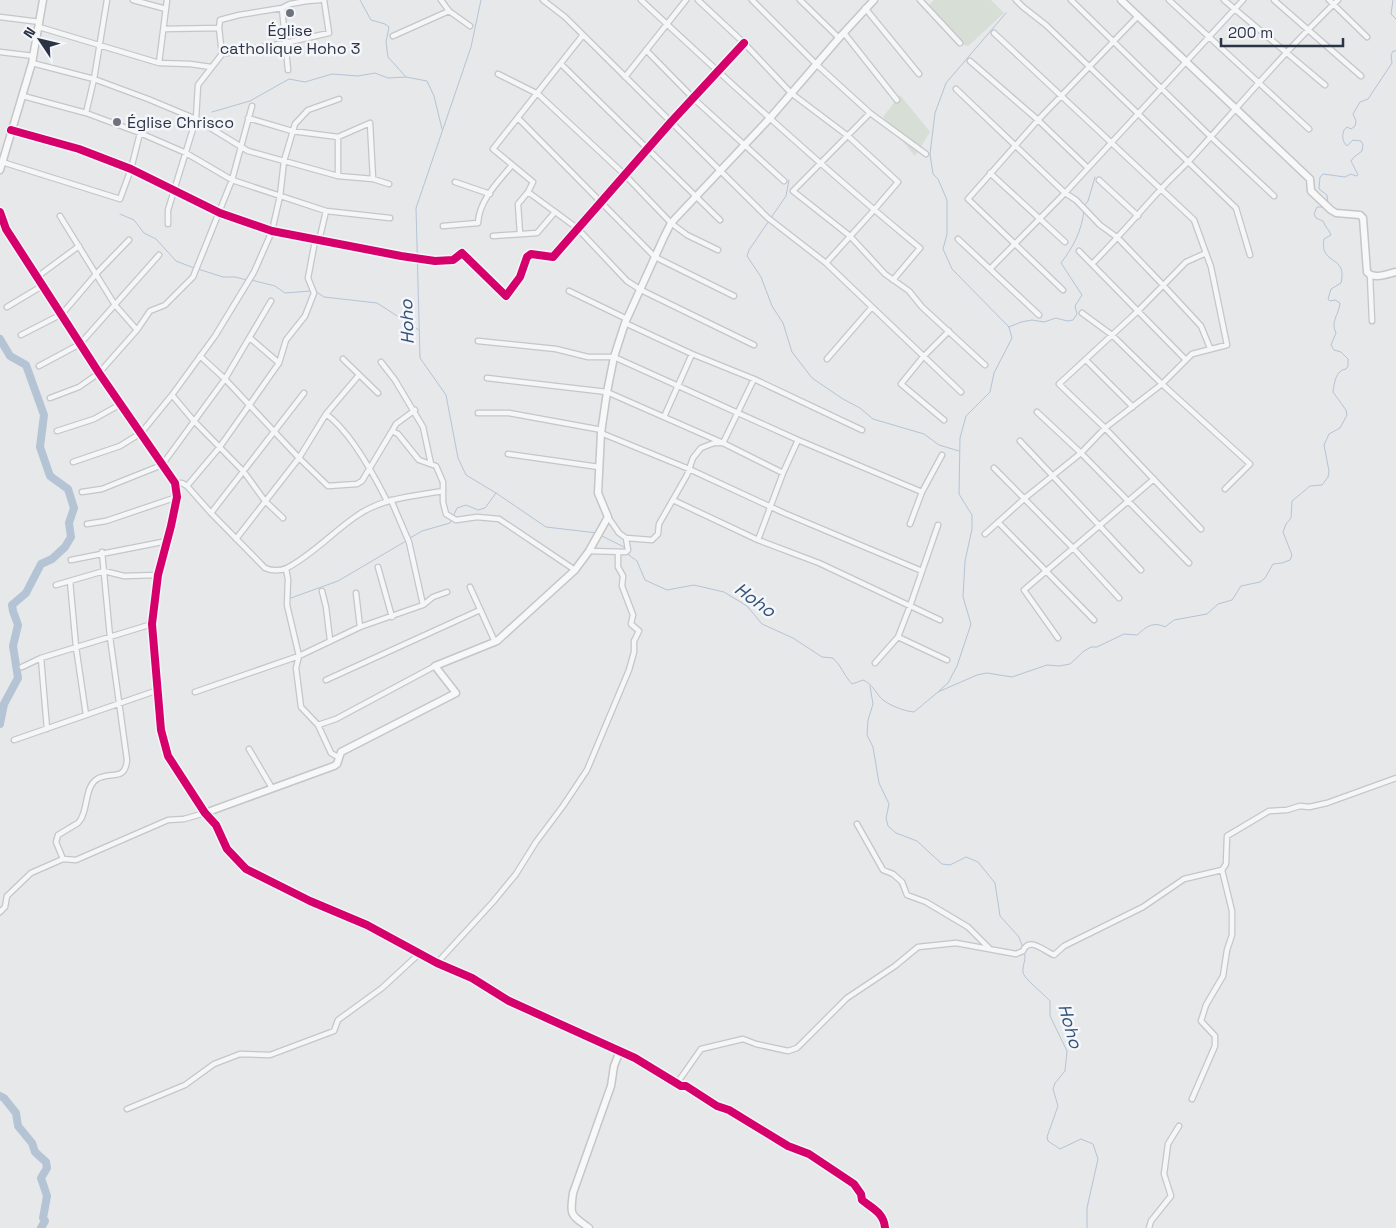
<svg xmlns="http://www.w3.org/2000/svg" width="1396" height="1228" viewBox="0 0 1396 1228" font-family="'Space Grotesk',sans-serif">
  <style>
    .green { fill: #d6ded6 }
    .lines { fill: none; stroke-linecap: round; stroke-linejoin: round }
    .stream { stroke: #b4c4d5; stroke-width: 1 }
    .river { stroke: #b4c4d5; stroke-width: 8 }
    .street-casing { stroke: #c4c6c8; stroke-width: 7 }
    .secondary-casing { stroke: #c4c6c8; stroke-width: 9 }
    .street { stroke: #f5f6f7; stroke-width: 4.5 }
    .secondary { stroke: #f8f8f8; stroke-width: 6 }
    .cycleway-casing { stroke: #f4f6f9; stroke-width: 11 }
    .cycleway { stroke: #d6006c; stroke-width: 8 }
    .poi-dot { fill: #6c737f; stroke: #f4f6f9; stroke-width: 2 }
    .labels { text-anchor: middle; stroke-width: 5; stroke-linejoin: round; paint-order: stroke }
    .poi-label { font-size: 16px; fill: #2b3445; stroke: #f4f6f9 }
    .water-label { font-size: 18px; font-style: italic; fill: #34527a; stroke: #f4f6f9 }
  </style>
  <rect width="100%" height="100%" fill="#e6e8ea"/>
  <!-- green -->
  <path class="green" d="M934 0H991L1004 13 968 46 964 45 929 5Z
    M900 95 930 132 915 156 883 117Z"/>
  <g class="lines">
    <!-- stream -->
    <path class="stream" d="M360 0 371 20 385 24 389 27 386 42 388 57 406 77
      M481 0 471 47 416 208 420 358 446 395 458 458 466 475 496 493 546 527 597 533
      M1393 0 1391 14 1396 19
      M212 112 250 101 289 79 305 82 332 74 358 76 375 73 388 78 406 77 427 81 434 96 442 129
      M789 180 786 196 749 250 747 256 761 277 772 306 783 323 792 352 812 378 843 399 860 408 873 419 924 434 939 445 959 451
      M1328 204 1327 195 1319 189 1320 177 1323 174 1345 177 1351 174 1356 176 1358 175 1351 161 1354 157 1362 151 1363 145 1361 141 1353 140 1347 146C1342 141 1342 136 1344 130L1347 127 1351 129 1355 126 1356 121 1353 114 1360 102 1368 99 1392 63 1391 55 1393 51H1396
      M1084 206 1088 201 1095 177
      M120 214 134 220 144 233 156 239 176 261 194 268
      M198 269 223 277H235L247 280
      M251 280 275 286 285 293 311 291
      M315 291 324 297 377 303 419 330
      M1009 327 1021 322 1032 320 1044 322 1056 318 1067 321 1073 320 1077 314 1075 306 1082 295 1061 263C1073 247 1082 231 1084 210
      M600 535 624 547 630 556 637 561 645 580 667 590 694 585 724 592 747 606 762 624 793 638 822 657 833 658C841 665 844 676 852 684L863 680C873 684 876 694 883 700 891 706 904 711 914 712L938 692 977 675 987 673 1012 677 1047 665 1059 666 1070 664 1084 651 1091 647H1097L1124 634 1137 635C1146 627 1153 621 1165 627L1174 620 1207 614 1218 604 1232 600 1241 586 1260 582 1265 578 1273 564 1282 563 1290 560 1292 555 1283 532 1286 524 1291 518 1292 501 1310 486 1322 485 1328 477 1329 471 1324 445 1329 434 1340 428 1347 415 1346 410 1333 392C1334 383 1336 370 1346 369L1348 366V359L1341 352 1334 350 1331 345 1336 333C1330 321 1339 315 1340 303L1335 300 1330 301 1328 299 1331 289 1341 283C1348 254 1319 266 1324 239L1331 235C1330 231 1325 227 1323 221L1316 218 1314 214 1317 207H1323
      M410 538 422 531 450 523 457 508 466 505 478 510 485 508 496 493
      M291 598 338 581 406 541
      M870 686 873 704 868 720 867 735 873 747 879 783 889 804 886 818 888 826 896 833 917 841 942 864 950 865 966 857 978 862 995 883 1000 916 1019 937 1023 948
      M939 691 948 683 957 666 971 624 963 597 965 561 972 529V515L959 494 960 438 966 416 990 392 994 373 1012 338 1009 327 952 269 943 249 947 234V200L938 179 933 174 930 154 935 113 946 83 1006 13
      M1024 952C1027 960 1022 965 1023 972 1023 978 1044 994 1050 1001V1016L1067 1051 1065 1071 1055 1083 1053 1089 1058 1106 1047 1137 1048 1141 1060 1149 1081 1139 1093 1144 1098 1159 1087 1208V1228"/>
    <!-- river -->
    <path class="river" d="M0 339 10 356 26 365 44 415 40 447 50 476 68 489 74 508 69 523 71 537 65 547 52 559 41 564 26 593 12 605 13 611 18 625 13 646 18 678 4 704 0 724
      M0 1096 4 1098 16 1113 18 1126 32 1143 35 1152 46 1162 47 1168 41 1178 47 1196 43 1218 45 1221 41 1228"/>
    <defs>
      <path id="street" d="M133 0 166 9
        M441 0 449 11 470 26
        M543 0 565 17 768 218 826 263 961 392
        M641 0C732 85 824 169 920 248L893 280
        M698 0 744 43 791 93 848 136 898 182 874 210 826 263
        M752 0 816 64 870 113 926 154
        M800 0 839 38
        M920 0 960 43
        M1016 0 1023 7 1046 25 1236 208 1250 255
        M1071 0 1210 136 1274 196
        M1169 0 1309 129
        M1224 0 1325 85
        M1274 0 1361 76
        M1329 0 1367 37
        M282 8 288 70
        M865 8 919 74
        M0 17 40 22
        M39 27 159 63 190 64 211 67
        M164 29 219 28
        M844 33 897 100
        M393 36 449 11
        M646 50 693 98 784 181
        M0 52 34 56
        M222 54 285 43 329 33 324 0
        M970 61 1038 120 1088 168
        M32 63 94 79 148 99 196 119 248 151 338 176 373 179 389 184
        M159 63 167 0
        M561 64 720 220
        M498 74 538 94 625 175 671 223 687 235 718 250
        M625 77 686 0
        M956 89 1065 193 1076 200 1100 225 1118 238 1163 285 1201 326 1210 348
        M23 96 86 113 140 133 186 153 232 180 326 211 390 218
        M86 113 94 79 107 0
        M870 113 793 191 850 236 885 274 909 291 922 307 985 365
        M248 118 292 131 338 137 370 123 373 179
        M518 118 655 257 734 296
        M11 130 79 149 131 169 220 213 272 231 401 256 435 261 453 260 462 253 506 296 520 277 527 257 531 254 553 257 671 122 744 43
        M2 162 120 199 131 169 140 133
        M990 173 1065 242
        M338 176V137
        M1099 180 1138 216
        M455 182 490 194
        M528 192 577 228 627 281 641 290 754 345
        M60 216 115 305 137 330
        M168 224V210L196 119 198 85 222 54 219 28 220 20 239 15 282 8 290 4 307 1 320 0
        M443 226 478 223C479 200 499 181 512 165
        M520 234 518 204 528 192 533 182 493 149 583 35
        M493 236 537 233 555 212
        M958 239 1039 315
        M319 241 326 211
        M1079 251 1186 360
        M1092 264C1116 240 1138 214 1161 189 1170 179 1179 171 1188 162 1238 107 1285 51 1338 0
        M990 269 1065 193 1243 0
        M1370 275 1372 321
        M37 277 79 246
        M1063 290 968 199 1038 120 1138 16
        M569 291 627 319
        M7 307 42 286
        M1082 313 1112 335 1162 384 1250 464 1225 489
        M625 323 692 354 754 379 862 430
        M21 335 62 314 97 273 129 240
        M250 338 279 363
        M478 341 556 349 588 357H614L798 440 922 492
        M200 356 225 379 299 458 328 486 357 484 362 481 392 431 398 434 419 460 436 466 443 482V502L446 514 456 520 477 517 499 519 575 570
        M343 359 378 393
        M827 359 872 307
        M1086 360 1133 407
        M381 362 395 380 423 427 431 464
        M39 366 80 344 159 255
        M487 378 607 392 723 443 754 379
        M172 395 193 420 244 472 265 501 283 518
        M50 398 79 387 99 373 137 330 150 311 165 305 193 277 232 180 252 106
        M1037 412 1081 453 1189 563
        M478 413H509L602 430
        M326 414C351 432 373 473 387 501
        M664 417 692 354
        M944 420 901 384 923 357 949 331
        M57 431 94 419 121 404
        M392 431 396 424 415 410
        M601 433 689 469 784 513 922 571
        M1020 441 1141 570
        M508 454 599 467
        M73 462 120 446 141 433 172 395 215 336 254 272 272 231 280 196 284 161 295 124 308 110 339 99
        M994 468 1073 548 1119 598
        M175 483H182L187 486 211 513 265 568C272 571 280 571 287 568 312 555 332 533 355 517 381 498 413 496 443 491
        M187 486 219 448 279 363 286 340 305 316 314 293 308 278 315 241
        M82 492 102 489 162 465 225 379 271 301
        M391 500 409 542 423 605
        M673 500 758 540 819 563 940 620
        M211 513 304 393
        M998 522 1094 620
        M87 524 106 521 177 497
        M910 524 922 492 942 455
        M1201 529 1105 428 1059 384 1138 311 1186 262 1206 253
        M985 534 1025 498 1081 453 1105 428 1162 384 1192 354 1227 345 1211 267 1194 220 994 33
        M626 538 652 540 658 534 659 524 687 475 693 458 701 448 714 443H723L783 473
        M236 539 299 458 326 414 359 375
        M758 540 783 473 798 440
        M589 551 626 552 628 550 626 538 619 533 608 517
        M71 560 167 541
        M378 567 392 617
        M286 569 288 579 287 605 299 656 296 668 301 707 318 725 331 753 338 757
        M70 581 76 647 86 715
        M56 585 104 571 124 576 158 575
        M470 587 495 642
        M322 591 326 607 330 640
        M356 593 360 627
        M898 637 947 660
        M1058 638 1024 590 1154 479
        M41 658 47 729
        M875 663 898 637 910 606 938 525
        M22 667 41 658 152 624
        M326 680 480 610
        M195 692 299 656 360 627 423 605 433 597 447 592
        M318 725 336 719 435 666
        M14 740 158 690
        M249 749 272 788
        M857 824 883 870 893 874 902 882 907 895 926 902 968 927 990 949
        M63 859 56 842 58 835 78 823 81 819C88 807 85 787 97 779 111 771 125 782 127 760L110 637 102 552
        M0 912 5 907 7 896 31 873 63 859 76 860 168 820 184 819 205 813
        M437 963 493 902 516 874 536 842 563 806 587 770 629 670 634 652V641L639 631 631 624 633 615 622 586 623 576 618 567V553
        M674 1082 680 1079 701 1049 743 1039 756 1044 788 1051 797 1048 847 998 895 966 918 947 956 943 1016 954 1023 951C1029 936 1044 951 1054 955L1064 946 1143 907 1184 879 1222 870 1226 864 1227 836 1269 811 1287 810 1300 806 1309 807 1327 803 1396 778
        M1192 1099 1215 1046V1036L1201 1021 1206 1005 1223 976 1227 950 1232 935V911L1222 870
        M127 1109 185 1085 214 1064 240 1054 270 1055 334 1031 338 1020 382 988 420 953
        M1149 1228 1151 1221 1171 1196 1164 1174 1168 1144 1179 1126"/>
      <path id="secondary" d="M1121 0 1310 179 1311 191 1331 210 1336 213 1360 215 1363 218 1367 272C1374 280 1387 274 1396 272
        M0 170 32 63 43 0
        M0 212 6 229 99 373 175 483 177 497 171 526 158 575 152 624 161 730 168 756 205 813 216 825 227 849 246 869 310 901 367 925 437 963 472 978 509 1001 635 1058 681 1086H686L717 1106 729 1110 788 1146 809 1154 854 1184 861 1194 862 1200C873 1209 884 1213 885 1228
        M205 813 334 766 337 764 341 752 456 693 435 666 497 641 575 570 589 551 608 517 598 493 601 433 607 392 614 357 625 323 664 237 671 223 770 118 839 38 874 0
        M589 1228C570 1214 570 1216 573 1193L611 1086 614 1066 620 1051"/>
    </defs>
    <!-- street casing -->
    <use href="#street" class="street-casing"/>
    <!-- secondary casing -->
    <use href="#secondary" class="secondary-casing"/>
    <!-- street -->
    <use href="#street" class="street"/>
    <!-- secondary -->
    <use href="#secondary" class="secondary"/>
    <defs>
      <path id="cycleway" d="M11 130 79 149 131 169 220 213 272 231 401 256 435 261 453 260 462 253 506 296 520 277 527 257 531 254 553 257 671 122 744 43
        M0 212 6 229 99 373 175 483 177 497 171 526 158 575 152 624 161 730 168 756 205 813 216 825 227 849 246 869 310 901 367 925 437 963 472 978 509 1001 635 1058 681 1086H686L717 1106 729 1110 788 1146 809 1154 854 1184 861 1194 862 1200C873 1209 884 1213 885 1228"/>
    </defs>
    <!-- cycleway casing -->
    <use href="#cycleway" class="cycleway-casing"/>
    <!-- cycleway -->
    <use href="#cycleway" class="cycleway"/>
  </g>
  <!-- markers -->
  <g class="poi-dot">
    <circle cx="290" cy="13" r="5"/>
    <circle cx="117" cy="122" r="5"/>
  </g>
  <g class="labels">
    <!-- poi labels -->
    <g class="poi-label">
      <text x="290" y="36">Église<tspan x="290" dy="18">catholique Hoho 3</tspan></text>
      <text x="127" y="128" text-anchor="start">Église Chrisco</text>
    </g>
    <!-- water labels -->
    <g class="water-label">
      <text transform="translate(407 322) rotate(-92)" y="6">Hoho</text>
      <text transform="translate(755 600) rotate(36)" y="6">Hoho</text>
      <text transform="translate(1070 1026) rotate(74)" y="6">Hoho</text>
    </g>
  </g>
  <!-- north arrow -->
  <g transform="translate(40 40) rotate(305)" stroke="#f4f6f9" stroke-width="4" paint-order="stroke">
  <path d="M0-4L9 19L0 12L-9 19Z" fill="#2b3445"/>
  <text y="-8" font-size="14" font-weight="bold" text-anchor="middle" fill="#2b3445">N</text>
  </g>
  <!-- scale -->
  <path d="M1221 38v8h122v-8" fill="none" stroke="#2b3445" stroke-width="2.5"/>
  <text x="1228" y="38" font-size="15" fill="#2b3445" stroke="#f4f6f9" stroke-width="4" paint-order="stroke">200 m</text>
</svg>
